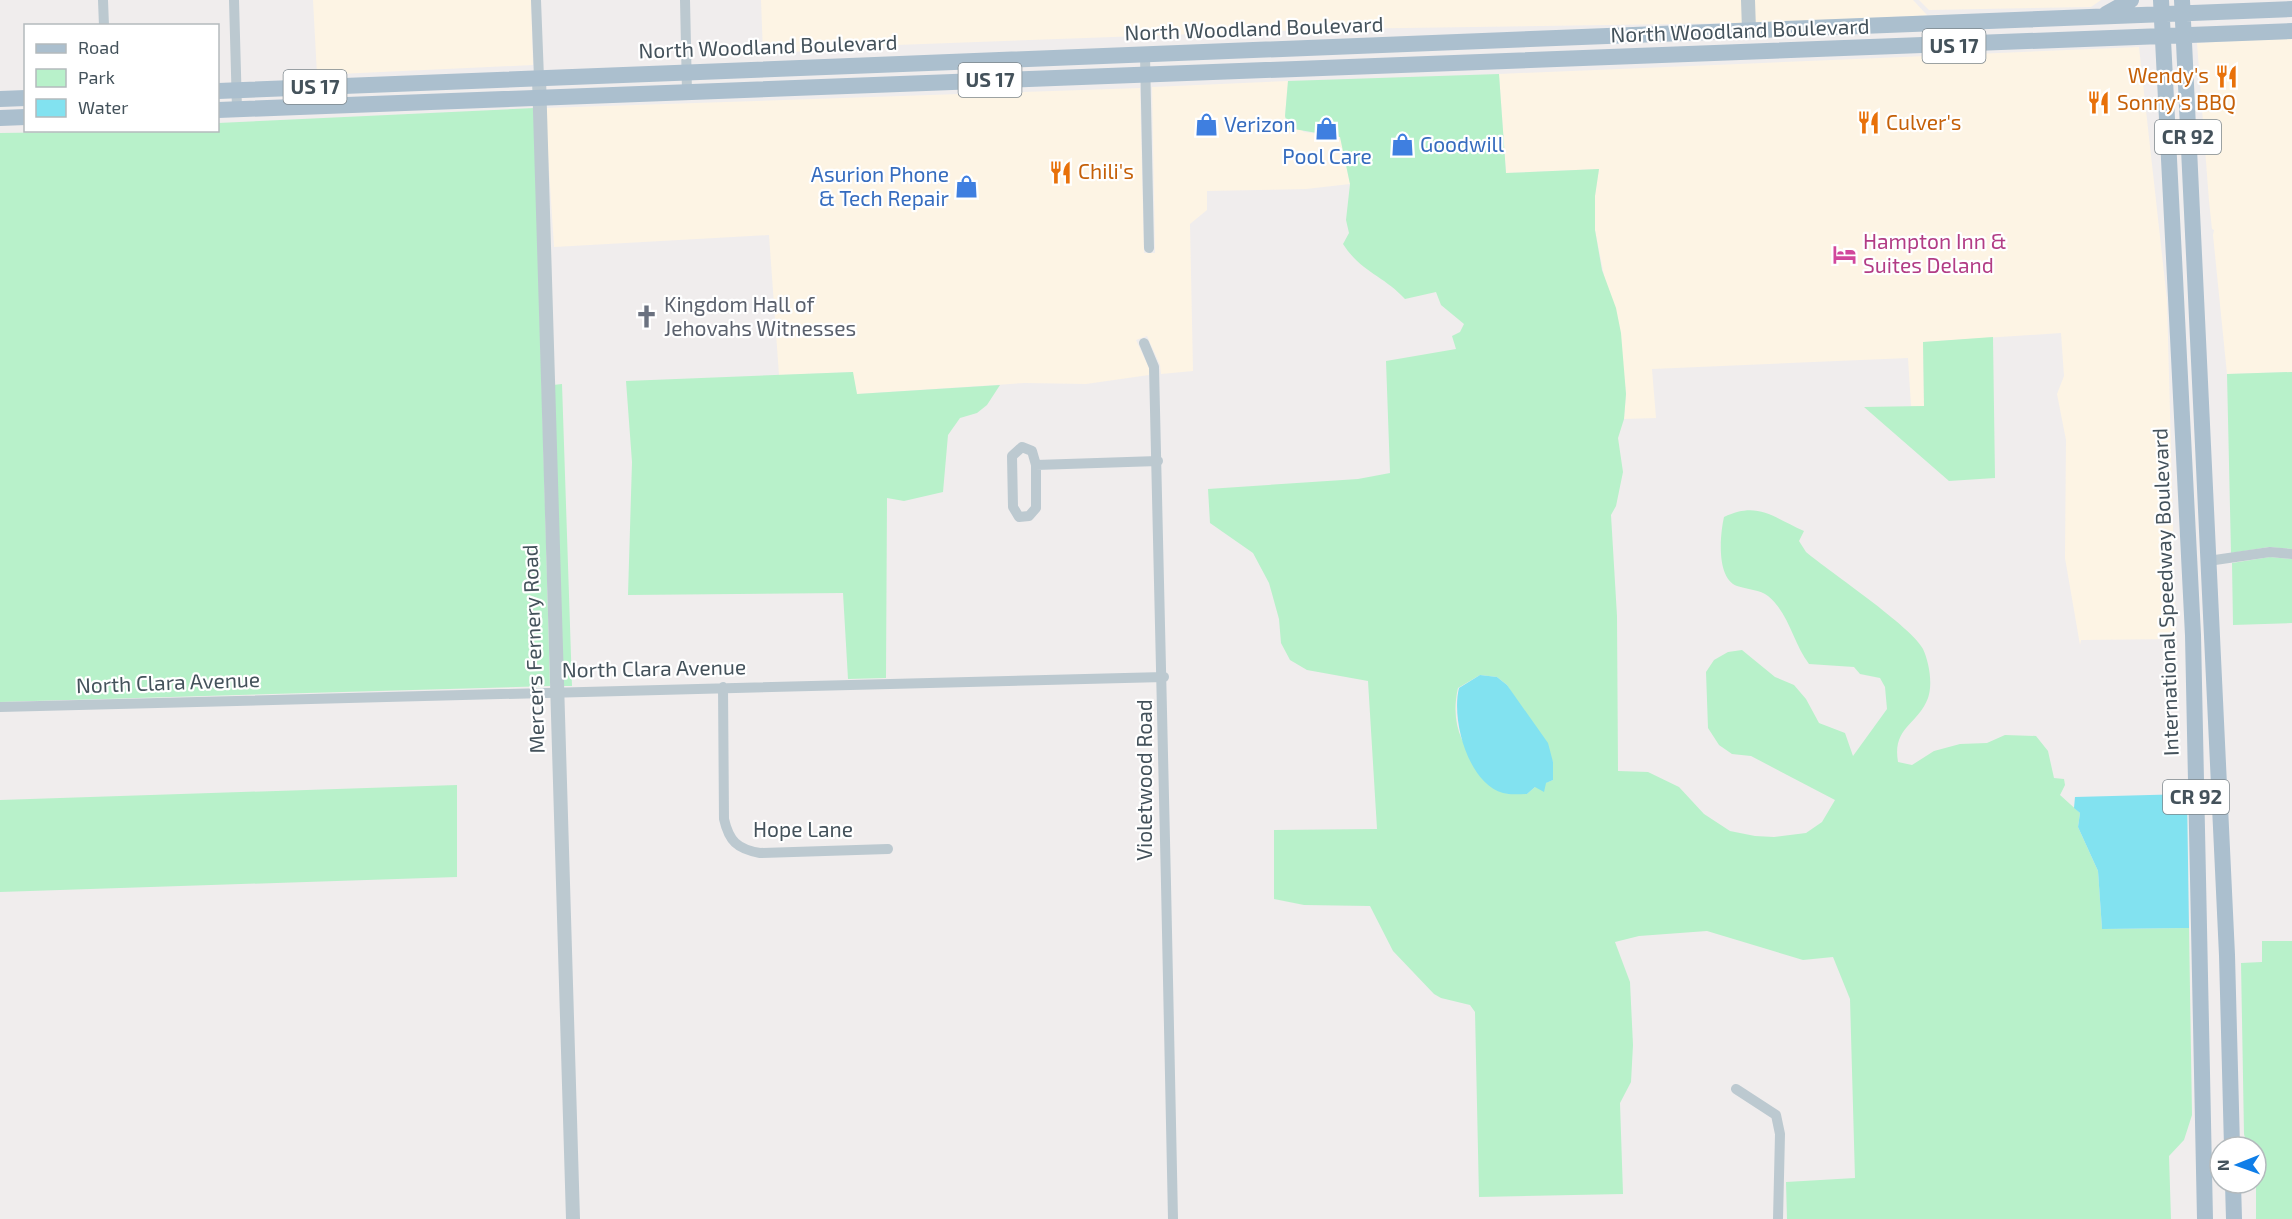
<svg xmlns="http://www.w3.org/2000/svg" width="2292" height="1219" viewBox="0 0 2292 1219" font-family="'Exo 2',sans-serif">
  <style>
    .commercial { fill: #fdf4e4 }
    .green { fill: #b8f1ca; fill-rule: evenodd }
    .water { fill: #82e2f0 }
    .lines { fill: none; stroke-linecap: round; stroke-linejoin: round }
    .minor { stroke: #bcc9d0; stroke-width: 10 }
    .tertiary { stroke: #bcc9d0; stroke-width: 14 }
    .primary { stroke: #abbfce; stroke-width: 16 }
    .labels { text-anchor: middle; stroke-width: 4.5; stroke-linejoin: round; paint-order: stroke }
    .shield { fill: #fff; stroke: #7c868c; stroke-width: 1.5 }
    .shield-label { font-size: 20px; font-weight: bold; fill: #44525b }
    .street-label { font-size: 21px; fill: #44525b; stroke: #fff }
    .food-label { font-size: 21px; fill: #c56008; stroke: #fff; text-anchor: start }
    .shop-label { font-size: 21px; fill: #366cbe; stroke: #fff; text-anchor: start }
    .hotel-label { font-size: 21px; fill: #b23c85; stroke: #fff; text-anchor: start }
    .worship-label { font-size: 21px; fill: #5b616d; stroke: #fff; text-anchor: start }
  </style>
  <rect width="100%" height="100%" fill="#f0eded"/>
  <!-- commercial -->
  <path class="commercial" d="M313 0H531L533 65 317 75Z
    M761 0H1743V23L1334 29 896 45 763 54Z
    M1754 0H1913L1927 15 1958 14 1755 23Z
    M1919 0H2101L2091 7 1929 10Z
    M2292 38V372L2227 374 2213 235 2214 230 2212 229 2209 201 2197 43Z
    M2139 47 2167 300 2176 639 2081 640 2080 645 2065 558 2066 440 2057 394 2064 376 2061 333 1923 342 1924 406H1911L1908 358 1652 369 1656 418 1624 419 1626 394 1624 375 1595 230V196L1599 169 1506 173 1499 74Z
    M1288 81 1285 116 1304 132 1340 137 1350 184 1306 189 1207 191V210L1190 224 1193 371 1161 374 1160 365 1147 336 1136 340 1149 368V375L1086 384 1025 383 857 394 852 372 779 375 769 235 554 247 545 108 1140 88 1144 253H1155L1152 87Z"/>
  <!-- green -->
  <path class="green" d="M1499 74 1506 173 1599 169 1595 196V230L1602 270 1616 308 1621 333 1626 394 1624 419 1618 438 1623 472 1616 506 1611 515 1617 616 1618 771 1648 772 1679 787 1704 814 1730 831 1755 836 1774 837 1806 833 1822 822 1835 800 1751 756 1732 754 1719 745 1708 728 1706 672 1714 660 1728 652 1742 650 1775 677 1794 685 1806 699 1819 723 1845 733 1853 756 1887 709 1885 687 1880 678 1860 674 1854 667 1809 664C1793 643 1789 613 1768 596 1761 590 1746 589 1737 586 1716 578 1720 535 1724 517 1758 501 1772 517 1804 531L1799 541 1806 552C1830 572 1912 627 1923 649 1929 662 1933 684 1928 698 1918 725 1892 727 1898 762L1912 765 1934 751 1960 744 1987 743 2005 735 2036 736 2048 751 2054 778 2064 779 2065 785 2060 795 2080 813 2078 827 2098 871 2102 929 2189 928 2192 1115 2184 1140 2169 1156 2171 1219H1787L1786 1182 1855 1178 1850 999 1833 957 1803 960 1707 931 1639 936 1615 942 1630 982 1633 1045 1631 1082 1620 1103 1623 1194 1479 1197 1475 1012 1470 1005 1441 998 1434 994 1393 951 1370 906 1304 905 1274 899V830L1377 829 1368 681 1307 670 1290 660 1281 643 1279 619 1269 583 1253 553 1210 523 1208 489 1358 479 1390 473 1386 361 1456 349 1452 336 1460 332 1464 324 1441 305 1436 292 1405 299C1384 276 1361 272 1343 244L1349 233 1346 220 1350 184 1340 137 1288 128 1285 116 1288 81ZM1480 675 1497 677 1507 685 1553 762V780L1535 787 1527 794 1504 793C1474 760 1447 737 1458 688Z
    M534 108 550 686 0 702V133L218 130V123Z
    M1993 337 1995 478 1949 481 1864 407 1924 406 1923 342Z
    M853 372 857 394 1000 385 987 405 977 413 960 418 948 435 943 492 904 501 887 498 886 678 848 679 843 593 628 595 632 462 626 381Z
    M2292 372V549L2269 547 2231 553 2227 374Z
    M562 384 572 686H562L553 385Z
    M2270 557 2292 559V623L2233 625 2232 563Z
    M457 785V877L0 892V800Z
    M2262 941H2292V1219H2256V1147H2247L2244 1134 2241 963 2262 962Z"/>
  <!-- water -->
  <path class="water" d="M1480 675 1497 677 1507 685 1548 743 1553 762V780L1546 783 1544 792 1535 787 1527 794C1519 794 1510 795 1503 793 1468 783 1451 720 1459 688Z
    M2187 794 2189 928 2102 929 2098 871 2078 827 2080 813 2074 808 2075 797Z"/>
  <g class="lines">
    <!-- minor -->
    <path class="minor" d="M103 0 104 26
      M234 0 237 109
      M536 0 539 78
      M685 0 687 92
      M1145 55 1149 248
      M1144 343 1154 367C1163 651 1166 935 1173 1219
      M1036 465V508L1029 516 1019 517 1013 507 1012 456 1022 447 1032 451 1036 465 1158 461
      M2208 561 2270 552 2292 554
      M723 687 724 819C729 841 737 849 760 853L888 849
      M0 707 1164 677
      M1736 1089 1776 1115 1780 1134 1778 1219"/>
    <!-- tertiary -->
    <path class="tertiary" d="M1748 0 1749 30
      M539 78 573 1219"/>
    <!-- primary -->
    <path class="primary" d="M2161 0 2193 635 2205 1219
      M2182 0 2227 955 2232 1147
      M2106 14 2131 0
      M218 91 2292 9
      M0 99 26 98
      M218 110 2292 31
      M0 118 26 117
      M2233 1183 2234 1219"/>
  </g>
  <!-- icons -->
  <defs>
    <symbol id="restaurant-bare" viewBox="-9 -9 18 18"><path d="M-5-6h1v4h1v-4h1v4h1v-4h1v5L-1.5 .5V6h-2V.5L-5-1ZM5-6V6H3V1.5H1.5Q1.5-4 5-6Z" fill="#e8710a" stroke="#fff" stroke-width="2.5" paint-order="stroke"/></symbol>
    <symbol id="shop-bare" viewBox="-9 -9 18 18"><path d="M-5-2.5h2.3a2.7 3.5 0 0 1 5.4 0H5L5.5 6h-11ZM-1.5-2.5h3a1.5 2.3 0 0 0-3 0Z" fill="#3f7fe0" stroke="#fff" stroke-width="2.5" paint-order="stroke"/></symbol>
    <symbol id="hotel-bare" viewBox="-9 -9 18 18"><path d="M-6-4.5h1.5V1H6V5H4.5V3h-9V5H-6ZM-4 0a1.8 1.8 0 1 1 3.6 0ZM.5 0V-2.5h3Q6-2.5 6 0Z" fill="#d1479c" stroke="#fff" stroke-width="2.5" paint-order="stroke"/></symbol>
    <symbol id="church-bare" viewBox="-9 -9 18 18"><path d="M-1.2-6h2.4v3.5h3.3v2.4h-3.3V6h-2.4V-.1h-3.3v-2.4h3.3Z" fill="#6b7280" stroke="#fff" stroke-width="2.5" paint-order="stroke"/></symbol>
  </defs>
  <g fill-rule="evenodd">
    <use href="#restaurant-bare" x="2210" y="60" width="33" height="33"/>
    <use href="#restaurant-bare" x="2082" y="86" width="33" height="33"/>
    <use href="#restaurant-bare" x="1852" y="106" width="33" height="33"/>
    <use href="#shop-bare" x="1190" y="108" width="33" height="33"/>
    <use href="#shop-bare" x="1310" y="112" width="33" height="33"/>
    <use href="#shop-bare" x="1386" y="128" width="33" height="33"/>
    <use href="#restaurant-bare" x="1044" y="156" width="33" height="33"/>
    <use href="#shop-bare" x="950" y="170" width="33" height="33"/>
    <use href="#hotel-bare" x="1828" y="238" width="33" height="33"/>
    <use href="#church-bare" x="630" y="300" width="33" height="33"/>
  </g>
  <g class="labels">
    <!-- shield labels -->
    <g class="shield">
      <rect x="1922.5" y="29" width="63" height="34" rx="4.5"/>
      <rect x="958.5" y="63" width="63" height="34" rx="4.5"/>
      <rect x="283.5" y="70" width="63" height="34" rx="4.5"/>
      <rect x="2155" y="120" width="66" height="34" rx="4.5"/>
      <rect x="2163" y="780" width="66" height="34" rx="4.5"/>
    </g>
    <g class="shield-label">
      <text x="1954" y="53">US 17</text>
      <text x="990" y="87">US 17</text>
      <text x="315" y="94">US 17</text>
      <text x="2188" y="144">CR 92</text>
      <text x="2196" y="804">CR 92</text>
    </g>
    <!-- street labels -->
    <g class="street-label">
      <text transform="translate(1254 29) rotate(-2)" y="7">North Woodland Boulevard</text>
      <text transform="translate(1740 31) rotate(-2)" y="7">North Woodland Boulevard</text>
      <text transform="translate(768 47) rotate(-2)" y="7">North Woodland Boulevard</text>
      <text transform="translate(2166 592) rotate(-92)" y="7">International Speedway Boulevard</text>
      <text transform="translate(534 649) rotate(-92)" y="7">Mercers Fernery Road</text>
      <text transform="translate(654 669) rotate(-1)" y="7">North Clara Avenue</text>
      <text transform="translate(168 683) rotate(-2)" y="7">North Clara Avenue</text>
      <text transform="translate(1145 780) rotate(-90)" y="7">Violetwood Road</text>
      <text x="803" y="837">Hope Lane</text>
    </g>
    <!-- food labels -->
    <g class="food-label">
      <text x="2209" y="83" text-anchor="end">Wendy's</text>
      <text x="2117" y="110">Sonny's BBQ</text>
      <text x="1886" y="130">Culver's</text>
      <text x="1078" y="179">Chili's</text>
    </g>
    <!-- shop labels -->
    <g class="shop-label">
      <text x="1224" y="132">Verizon</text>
      <text x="1420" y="152">Goodwill</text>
      <text x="1327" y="164" text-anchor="middle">Pool Care</text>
      <text x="949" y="182" text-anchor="end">Asurion Phone<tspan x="949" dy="24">&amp; Tech Repair</tspan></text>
    </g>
    <!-- hotel labels -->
    <g class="hotel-label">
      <text x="1863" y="249">Hampton Inn &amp;<tspan x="1863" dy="24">Suites Deland</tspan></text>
    </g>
    <!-- worship labels -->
    <g class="worship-label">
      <text x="664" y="312">Kingdom Hall of<tspan x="664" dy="24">Jehovahs Witnesses</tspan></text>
    </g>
  </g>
  <!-- legend -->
  <rect x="24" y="24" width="195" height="108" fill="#ffffff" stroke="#b4babd" stroke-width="1.5"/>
  <rect x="36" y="44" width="30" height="9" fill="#abbfce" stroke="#b4babd" stroke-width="1.5"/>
  <text x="78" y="54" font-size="18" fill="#44525b">Road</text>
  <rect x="36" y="69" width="30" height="18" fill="#b8f1ca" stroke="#b4babd" stroke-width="1.5"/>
  <text x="78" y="84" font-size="18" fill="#44525b">Park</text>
  <rect x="36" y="99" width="30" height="18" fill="#82e2f0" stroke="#b4babd" stroke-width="1.5"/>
  <text x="78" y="114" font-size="18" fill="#44525b">Water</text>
  <!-- north arrow -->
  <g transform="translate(2238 1165) rotate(269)"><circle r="28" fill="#ffffff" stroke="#b4babd" stroke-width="1.5"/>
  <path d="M0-4.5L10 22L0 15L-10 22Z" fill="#0f7ee8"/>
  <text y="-9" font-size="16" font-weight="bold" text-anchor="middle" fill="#44525b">N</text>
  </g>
</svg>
